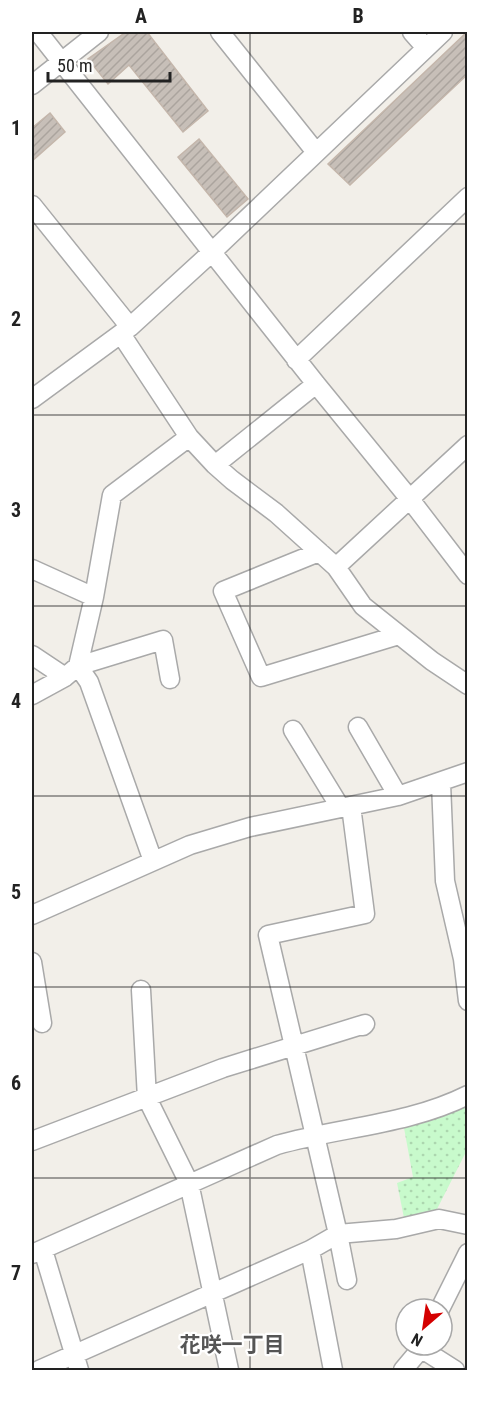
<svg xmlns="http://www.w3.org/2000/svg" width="499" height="1402" viewBox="0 0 499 1402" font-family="'Roboto Condensed','Noto Sans JP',sans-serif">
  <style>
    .park { fill: url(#park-dots) }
    .building { fill: url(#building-hatch); stroke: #c4b6ab; stroke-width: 1.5 }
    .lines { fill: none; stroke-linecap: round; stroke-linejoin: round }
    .minor-casing { stroke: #a9a9a9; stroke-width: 21 }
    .minor { stroke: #fff; stroke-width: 18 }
    .grid { fill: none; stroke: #222; stroke-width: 1.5; stroke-opacity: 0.55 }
    .labels { text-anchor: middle; stroke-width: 4.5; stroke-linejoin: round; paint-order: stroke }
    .neighbourhood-label { font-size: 21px; font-weight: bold; fill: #555; stroke: #fff }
    .neatline { fill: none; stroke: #222; stroke-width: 2 }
    .grid-label { font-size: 20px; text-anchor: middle; font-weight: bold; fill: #222 }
  </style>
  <defs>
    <pattern id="park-dots" width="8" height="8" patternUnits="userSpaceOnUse" patternTransform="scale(1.5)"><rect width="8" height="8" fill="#c8facc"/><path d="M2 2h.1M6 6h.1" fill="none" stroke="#acd6af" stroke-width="1.8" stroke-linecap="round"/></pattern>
    <pattern id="building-hatch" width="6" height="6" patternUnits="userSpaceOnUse" patternTransform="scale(1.5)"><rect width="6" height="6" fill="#c7bfb8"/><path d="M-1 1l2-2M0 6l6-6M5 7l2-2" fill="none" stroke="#aba49e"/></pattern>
  </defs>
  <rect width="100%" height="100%" fill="#f2efe9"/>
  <!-- park -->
  <path class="park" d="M467 1103V1150L434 1215 405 1223 397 1183 413 1177 404 1128Z"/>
  <!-- building -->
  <path class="building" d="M126 32H147L208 111 183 132 129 65 108 84 88 59Z
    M467 32 468 74 350 185 328 164Z
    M50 113 65 132 32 161V128Z
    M199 139 248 199 227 217 178 157Z"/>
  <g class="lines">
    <defs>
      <path id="minor" d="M38 32 316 384 409 498 468 575
        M220 32 315 151
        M412 32 426 48
        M32 85 99 32
        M32 205 130 327
        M121 334 189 437 215 465 232 480 276 513 336 567 363 606 432 661 468 685
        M296 360 468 197
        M32 399 130 327 212 252 443 32
        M215 465 316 384
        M319 552 223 591 261 677 399 635
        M336 567 468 445
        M32 569 94 597
        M32 655 65 677
        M32 695 65 677 78 666 94 597 112 495 189 437
        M358 727 398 796
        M293 730 340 807
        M441 783 445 881 463 959 468 1001
        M153 861 89 682 78 666 163 640 170 679
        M32 915 190 845 250 827 398 796 468 772
        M32 962 42 1023
        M141 990 147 1098 189 1183 229 1370
        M32 1141 223 1068 365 1024 363 1026
        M43 1250 79 1370
        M310 1250 333 1370
        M32 1254 277 1145C340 1127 408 1125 468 1095
        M347 1280 338 1234 268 935 365 914 351 806
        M440 1309 468 1253
        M422 1349 455 1370
        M39 1370 310 1250 338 1234 396 1229 439 1219 468 1225
        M403 1370 424 1345"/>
    </defs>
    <!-- minor casing -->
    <use href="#minor" class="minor-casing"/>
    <!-- minor -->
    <use href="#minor" class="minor"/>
  </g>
  <!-- grid -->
  <path class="grid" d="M250 32V1370M32 224H468M32 415H468M32 606H468M32 796H468M32 987H468M32 1178H468"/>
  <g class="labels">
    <!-- neighbourhood labels -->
    <g class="neighbourhood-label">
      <text x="232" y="1352">花咲一丁目</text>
    </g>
  </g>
  <!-- border -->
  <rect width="499" height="1402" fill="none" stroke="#ffffff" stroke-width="66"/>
  <!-- north arrow -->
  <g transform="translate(424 1327) rotate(209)"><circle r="28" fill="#ffffff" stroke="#a7a7a7" stroke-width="1.5"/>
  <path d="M0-4.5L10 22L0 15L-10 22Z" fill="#d40000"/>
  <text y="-9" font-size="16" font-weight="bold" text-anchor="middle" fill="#222222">N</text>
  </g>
  <!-- scale -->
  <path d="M48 72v9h122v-9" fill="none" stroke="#222222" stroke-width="3"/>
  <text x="57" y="72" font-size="18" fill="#222222" stroke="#ffffff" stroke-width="4.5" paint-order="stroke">50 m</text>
  <rect x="33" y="33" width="433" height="1336" class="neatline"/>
  <g class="grid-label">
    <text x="141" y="23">A</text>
    <text x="358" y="23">B</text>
    <text x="16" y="135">1</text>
    <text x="16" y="326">2</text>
    <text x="16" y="517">3</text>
    <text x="16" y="708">4</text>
    <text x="16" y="899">5</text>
    <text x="16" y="1090">6</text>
    <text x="16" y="1280">7</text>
  </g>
</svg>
